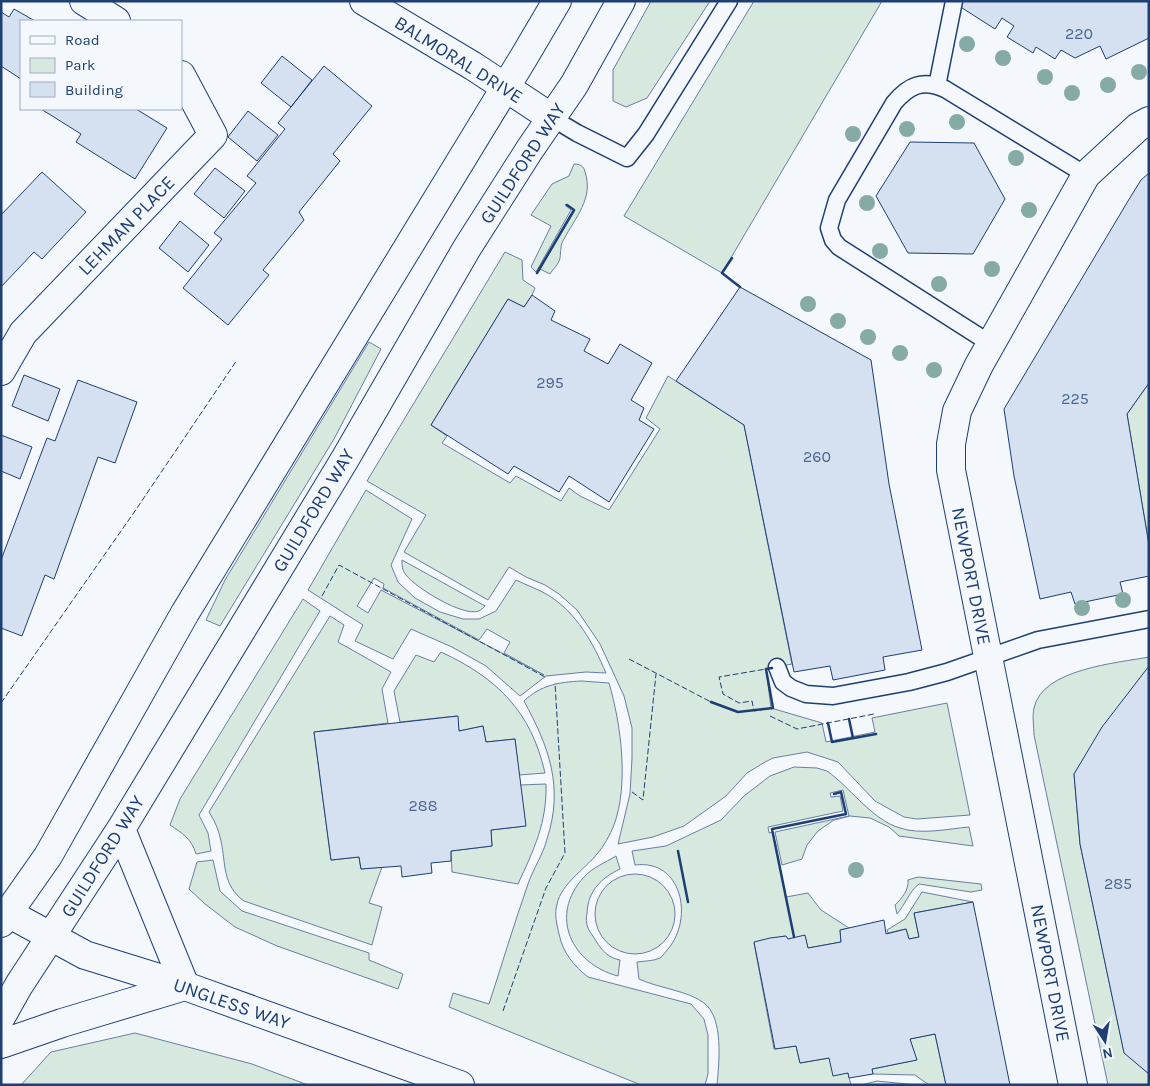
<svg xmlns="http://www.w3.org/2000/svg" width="1150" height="1086" viewBox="0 0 1150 1086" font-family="Karla,sans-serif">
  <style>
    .green { fill: #d7e8df; stroke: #687fa3; fill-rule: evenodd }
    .building { fill: #d5e0f0; stroke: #1d3f73 }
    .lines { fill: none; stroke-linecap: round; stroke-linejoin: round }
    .service-casing { stroke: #1d3f73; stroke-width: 19 }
    .minor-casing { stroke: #1d3f73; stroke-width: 30 }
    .tertiary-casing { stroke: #1d3f73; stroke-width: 30 }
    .secondary-casing { stroke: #1d3f73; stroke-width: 30 }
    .service { stroke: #f4f7fb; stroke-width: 16 }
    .minor { stroke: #f4f7fb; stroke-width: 28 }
    .tertiary { stroke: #f4f7fb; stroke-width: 28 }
    .secondary { stroke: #f4f7fb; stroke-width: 28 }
    .fence { stroke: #1d3f73; stroke-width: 1; stroke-dasharray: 6 2.5; stroke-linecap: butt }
    .wall { stroke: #1d3f73; stroke-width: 2.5 }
    .tree { fill: #86aba6 }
    .labels { text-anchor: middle; stroke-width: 4; stroke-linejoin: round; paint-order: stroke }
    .number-label { font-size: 16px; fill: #4b6792 }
    .street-label { font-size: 19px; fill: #1d3f73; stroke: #f4f7fb }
  </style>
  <rect width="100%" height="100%" fill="#f4f7fb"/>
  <!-- green -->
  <path class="green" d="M651 1H710L647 98 626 107 613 101V70Z
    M754 1H882L722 273 624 216Z
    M574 164C580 164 584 166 585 172 594 198 575 218 564 239 560 245 561 251 560 258 559 264 553 269 550 274L540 269 575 210 566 204 565 205 571 210 536 272 531 267 551 226 531 215 552 184 569 176Z
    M505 252 522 260 523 280 535 288 532 295 524 307 508 299 431 425 447 436 442 443 510 483 516 476 561 501 569 488 580 496 609 510 660 429 646 418 668 376 744 425 792 664 766 669 771 708 822 723 826 742 875 732 872 718 947 703 970 815 917 819 904 817 875 801 838 762 807 752 773 758 765 762 747 773 726 796 684 826 653 837 618 844 630 794 632 758V728L624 696 600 644 577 610 559 594 545 585 526 577 509 567 488 600 404 552 426 515 367 481Z
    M369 342 381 349 334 439 220 626 206 620 225 580Z
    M1149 383V545L1127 414Z
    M366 490 412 519 391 565 398 582 415 598 440 612 463 619H479L496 611 516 580C526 585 538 589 548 595 577 613 593 643 606 673L586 672 546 676 520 696 486 666 452 647 411 629 393 659 355 641 363 625 308 590ZM374 578 384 584 383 588 479 640 487 629 510 642 504 653 544 675 381 590 368 613 357 606Z
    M402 560 485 606C483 608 481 610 479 611 463 617 416 588 406 575 402 570 402 566 402 560Z
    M303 599 320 611 199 815 208 833 211 851 196 854C192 839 182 833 170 825L180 799Z
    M330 616 344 625 338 642 391 672 382 689 388 723 314 732 331 860 359 857 361 869 382 867 369 903 382 907 372 945 244 901C222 885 226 864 221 841 219 831 215 821 209 812Z
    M441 652C497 678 531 711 545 773L519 775 515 739 486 742 483 726 459 731 457 716 400 722 394 691 416 655 434 662Z
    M1149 657V667L1074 774 1080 844 1124 1052 1149 1074V1085H1108L1034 735C1034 727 1032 716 1034 708 1042 669 1117 663 1149 657Z
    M582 681 609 683C621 724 629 784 614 825 610 835 604 846 597 854 584 870 562 883 557 904 554 914 557 925 559 934 563 953 574 966 588 977L691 1004 704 1019 708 1035V1074L705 1085H641L449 1007 453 993 489 1004C502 964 514 924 528 884 533 869 543 855 547 839 564 787 549 747 524 701 541 685 559 682 582 681Z
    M794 767 817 768 827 771C850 787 872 820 900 828 921 835 947 829 969 827L973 846 899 836 889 827 870 818 850 816 834 820 818 831 807 845 802 859 782 865 775 832 849 816 843 790 830 793 831 797 840 796 843 811 768 827 769 833 773 832 786 897 808 893 821 910 849 928 840 930 841 942 808 948 805 937 788 939 785 936 754 943 774 1049 796 1046 800 1063 829 1058 848 1073 851 1085H717C719 1063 724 1018 704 1003 689 991 658 988 639 979L637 962C644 961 654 961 660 958 663 956 666 951 668 949 694 918 682 859 635 865L632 851 666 846 721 820 744 796 770 776Z
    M546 784C547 823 534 849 518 884L452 872 451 851 492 846 491 830 525 826 520 785Z
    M616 856 620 869C601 878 588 891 587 913 586 918 586 923 588 928 590 933 594 937 596 941 602 951 609 958 620 960L618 976C572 964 548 916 584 877 593 867 605 863 616 856Z
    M213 860 220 891 242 911 369 953V960L403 974 398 989 277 946 235 927 205 904 189 889 197 862Z
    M595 914a40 40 0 1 1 80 0a40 40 0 1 1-80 0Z
    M918 877 981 884 982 890 971 892 919 884C910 890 905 905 897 914L895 905C902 898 909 890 908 880Z
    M922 892 973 902 914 913 919 937 909 939 906 929 888 933 887 930 905 919Z
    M135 1033 252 1064 308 1085H21L51 1052Z
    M935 1034 946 1085H929L915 1075 873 1074 872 1069 916 1060 910 1039Z
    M877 1081 917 1085H861Z"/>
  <!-- building -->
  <path class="building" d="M961 1H1149V38L1106 59 1100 46 1075 58 1061 50 1055 59 1036 47 1033 53 1007 37 1014 26 1002 18 995 29 959 6Z
    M14 9 35 21H21V79L1 66V12L9 17Z
    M282 56 312 80 291 107 261 83Z
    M324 66 372 106 333 154 340 161 299 212 304 220 263 270 269 275 228 325 183 288 222 239 214 233 256 183 247 176 285 129 278 123Z
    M41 109H136L167 128 135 179 76 142 81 134Z
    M248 111 278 135 257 161 228 137Z
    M910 142 974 143 1005 199 973 254 908 253 876 196Z
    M215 168 245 191 224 218 194 194Z
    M42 172 86 212 42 259 34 252 1 287V215Z
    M1149 173V383L1127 414 1149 545V576L1120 582 1123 594 1075 604 1071 592 1040 599 1014 476 1004 409 1128 201 1141 180Z
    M180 221 209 245 188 272 159 248Z
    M740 287 871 360 889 484 922 650 883 657 885 670 833 680 830 666 794 672 744 425 676 381Z
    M532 295 555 311 551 320 590 339 584 351 608 364 620 344 652 363 631 400 644 408 639 420 654 429 609 502 569 476 559 492 514 466 508 474 431 425 508 299 524 307Z
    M24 375 60 389 48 421 12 406Z
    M78 380 137 402 115 463 98 457 54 579 45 575 22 636 1 628V560L47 438 55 441Z
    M1 435 32 447 20 479 1 471Z
    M1149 666V1074L1124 1053 1080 844 1074 774 1102 727Z
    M458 716 459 731 483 726 486 742 515 739 526 826 491 830 492 846 451 851V861L431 863 432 873 402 877 401 866 361 869 359 857 331 860 314 732Z
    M973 902 1010 1085H946L935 1034 910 1039 917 1060 872 1069 873 1074 849 1078 848 1073 833 1076 829 1058 800 1063 796 1046 775 1049 754 942 770 938 786 936 788 939 805 935 808 948 841 942 840 930 884 920 886 934 906 929 909 939 919 937 914 913Z"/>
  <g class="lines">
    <defs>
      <path id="service" d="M937 86 954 1
        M552 118 577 133 627 158 646 134 729 1
        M991 344 839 247 833 240 829 228 837 200 894 103C909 85 923 79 945 89L1086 175
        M777 667 783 682 791 688 806 694 833 696 909 682 947 672 1038 640 1149 619"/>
      <path id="minor" d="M84 1 116 21
        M364 1 473 66 552 118
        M1 371 23 333 213 135 181 75
        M1073 1085 951 470V444L957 411 979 365 1086 175 1138 127 1149 121"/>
      <path id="tertiary" d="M8 913 85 955 185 986 460 1085"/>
      <path id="secondary" d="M1 923 48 856 185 613 524 57 557 1
        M1 1017 19 985 121 829 345 459 467 248 530 149 574 85 621 1
        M1 1044 62 1023 185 986 121 829"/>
    </defs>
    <!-- service casing -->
    <use href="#service" class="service-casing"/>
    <!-- minor casing -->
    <use href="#minor" class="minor-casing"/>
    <!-- tertiary casing -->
    <use href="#tertiary" class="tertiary-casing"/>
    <!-- secondary casing -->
    <use href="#secondary" class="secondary-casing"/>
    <!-- service -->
    <use href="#service" class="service"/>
    <!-- minor -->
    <use href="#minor" class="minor"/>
    <!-- tertiary -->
    <use href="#tertiary" class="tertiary"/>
    <!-- secondary -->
    <use href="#secondary" class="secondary"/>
    <!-- fence -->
    <path class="fence" d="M322 596 339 565 545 677
      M629 659 711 702
      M772 668 719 677 723 694 739 703 752 701 754 711 773 708
      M1 703 135 511 237 360
      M770 716 797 729 874 714
      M632 792 643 800 656 674
      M503 1011 546 888 565 853 555 683"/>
    <!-- wall -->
    <path class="wall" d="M732 258 722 273 740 287
      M537 273 574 210 567 205
      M711 702 738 712 773 708 766 669 772 668
      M849 719 853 738
      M828 723 832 742 876 734
      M678 851 688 902
      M794 937 772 829 846 814 841 792 834 794"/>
  </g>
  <!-- trees -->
  <g class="tree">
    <circle cx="967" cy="44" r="8"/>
    <circle cx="1003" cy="58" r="8"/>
    <circle cx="1139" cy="72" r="8"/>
    <circle cx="1045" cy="77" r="8"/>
    <circle cx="1108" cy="85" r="8"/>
    <circle cx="1072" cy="93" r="8"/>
    <circle cx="957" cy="122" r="8"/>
    <circle cx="907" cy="129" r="8"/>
    <circle cx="853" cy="134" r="8"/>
    <circle cx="1016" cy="158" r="8"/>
    <circle cx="867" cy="203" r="8"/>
    <circle cx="1029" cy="210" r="8"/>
    <circle cx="880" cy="251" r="8"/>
    <circle cx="992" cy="269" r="8"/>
    <circle cx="939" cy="284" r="8"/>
    <circle cx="808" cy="304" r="8"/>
    <circle cx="838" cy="321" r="8"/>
    <circle cx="868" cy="337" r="8"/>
    <circle cx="900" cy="353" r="8"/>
    <circle cx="934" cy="370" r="8"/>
    <circle cx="1123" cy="600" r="8"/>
    <circle cx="1082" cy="608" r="8"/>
    <circle cx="856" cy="870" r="8"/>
  </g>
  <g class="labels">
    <!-- number labels -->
    <g class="number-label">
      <text x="1079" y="39">220</text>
      <text x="550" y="388">295</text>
      <text x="1075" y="404">225</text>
      <text x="817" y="462">260</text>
      <text x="423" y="811">288</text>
      <text x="1118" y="889">285</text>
    </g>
    <!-- street labels -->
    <g class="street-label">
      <text transform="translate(459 59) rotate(32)" y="7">BALMORAL DRIVE</text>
      <text transform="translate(522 163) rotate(-57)" y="7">GUILDFORD WAY</text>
      <text transform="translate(126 225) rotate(-46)" y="7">LEHMAN PLACE</text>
      <text transform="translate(313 510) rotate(-59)" y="7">GUILDFORD WAY</text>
      <text transform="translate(972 576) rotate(79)" y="7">NEWPORT DRIVE</text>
      <text transform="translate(102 856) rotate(-58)" y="7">GUILDFORD WAY</text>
      <text transform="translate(1051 973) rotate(79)" y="7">NEWPORT DRIVE</text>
      <text transform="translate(232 1003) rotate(19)" y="7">UNGLESS WAY</text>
    </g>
  </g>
  <!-- border -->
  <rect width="1150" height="1086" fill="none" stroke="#1d3f73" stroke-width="5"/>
  <!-- legend -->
  <rect x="20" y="20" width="162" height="90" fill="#f4f7fb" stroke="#9eadc5"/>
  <rect x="30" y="36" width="25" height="8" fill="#f4f7fb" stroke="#9eadc5"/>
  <text x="65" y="45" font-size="15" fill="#1d3f73">Road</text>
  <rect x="30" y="58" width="25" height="15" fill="#d7e8df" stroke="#9eadc5"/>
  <text x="65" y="70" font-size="15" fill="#1d3f73">Park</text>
  <rect x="30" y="82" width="25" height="15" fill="#d5e0f0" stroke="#9eadc5"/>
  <text x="65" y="95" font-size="15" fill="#1d3f73">Building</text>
  <!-- north arrow -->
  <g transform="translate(1105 1041) rotate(168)" stroke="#f4f7fb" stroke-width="4" paint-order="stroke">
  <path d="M0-4L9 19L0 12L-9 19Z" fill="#1d3f73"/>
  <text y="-8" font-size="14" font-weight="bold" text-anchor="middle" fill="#1d3f73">N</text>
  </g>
</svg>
